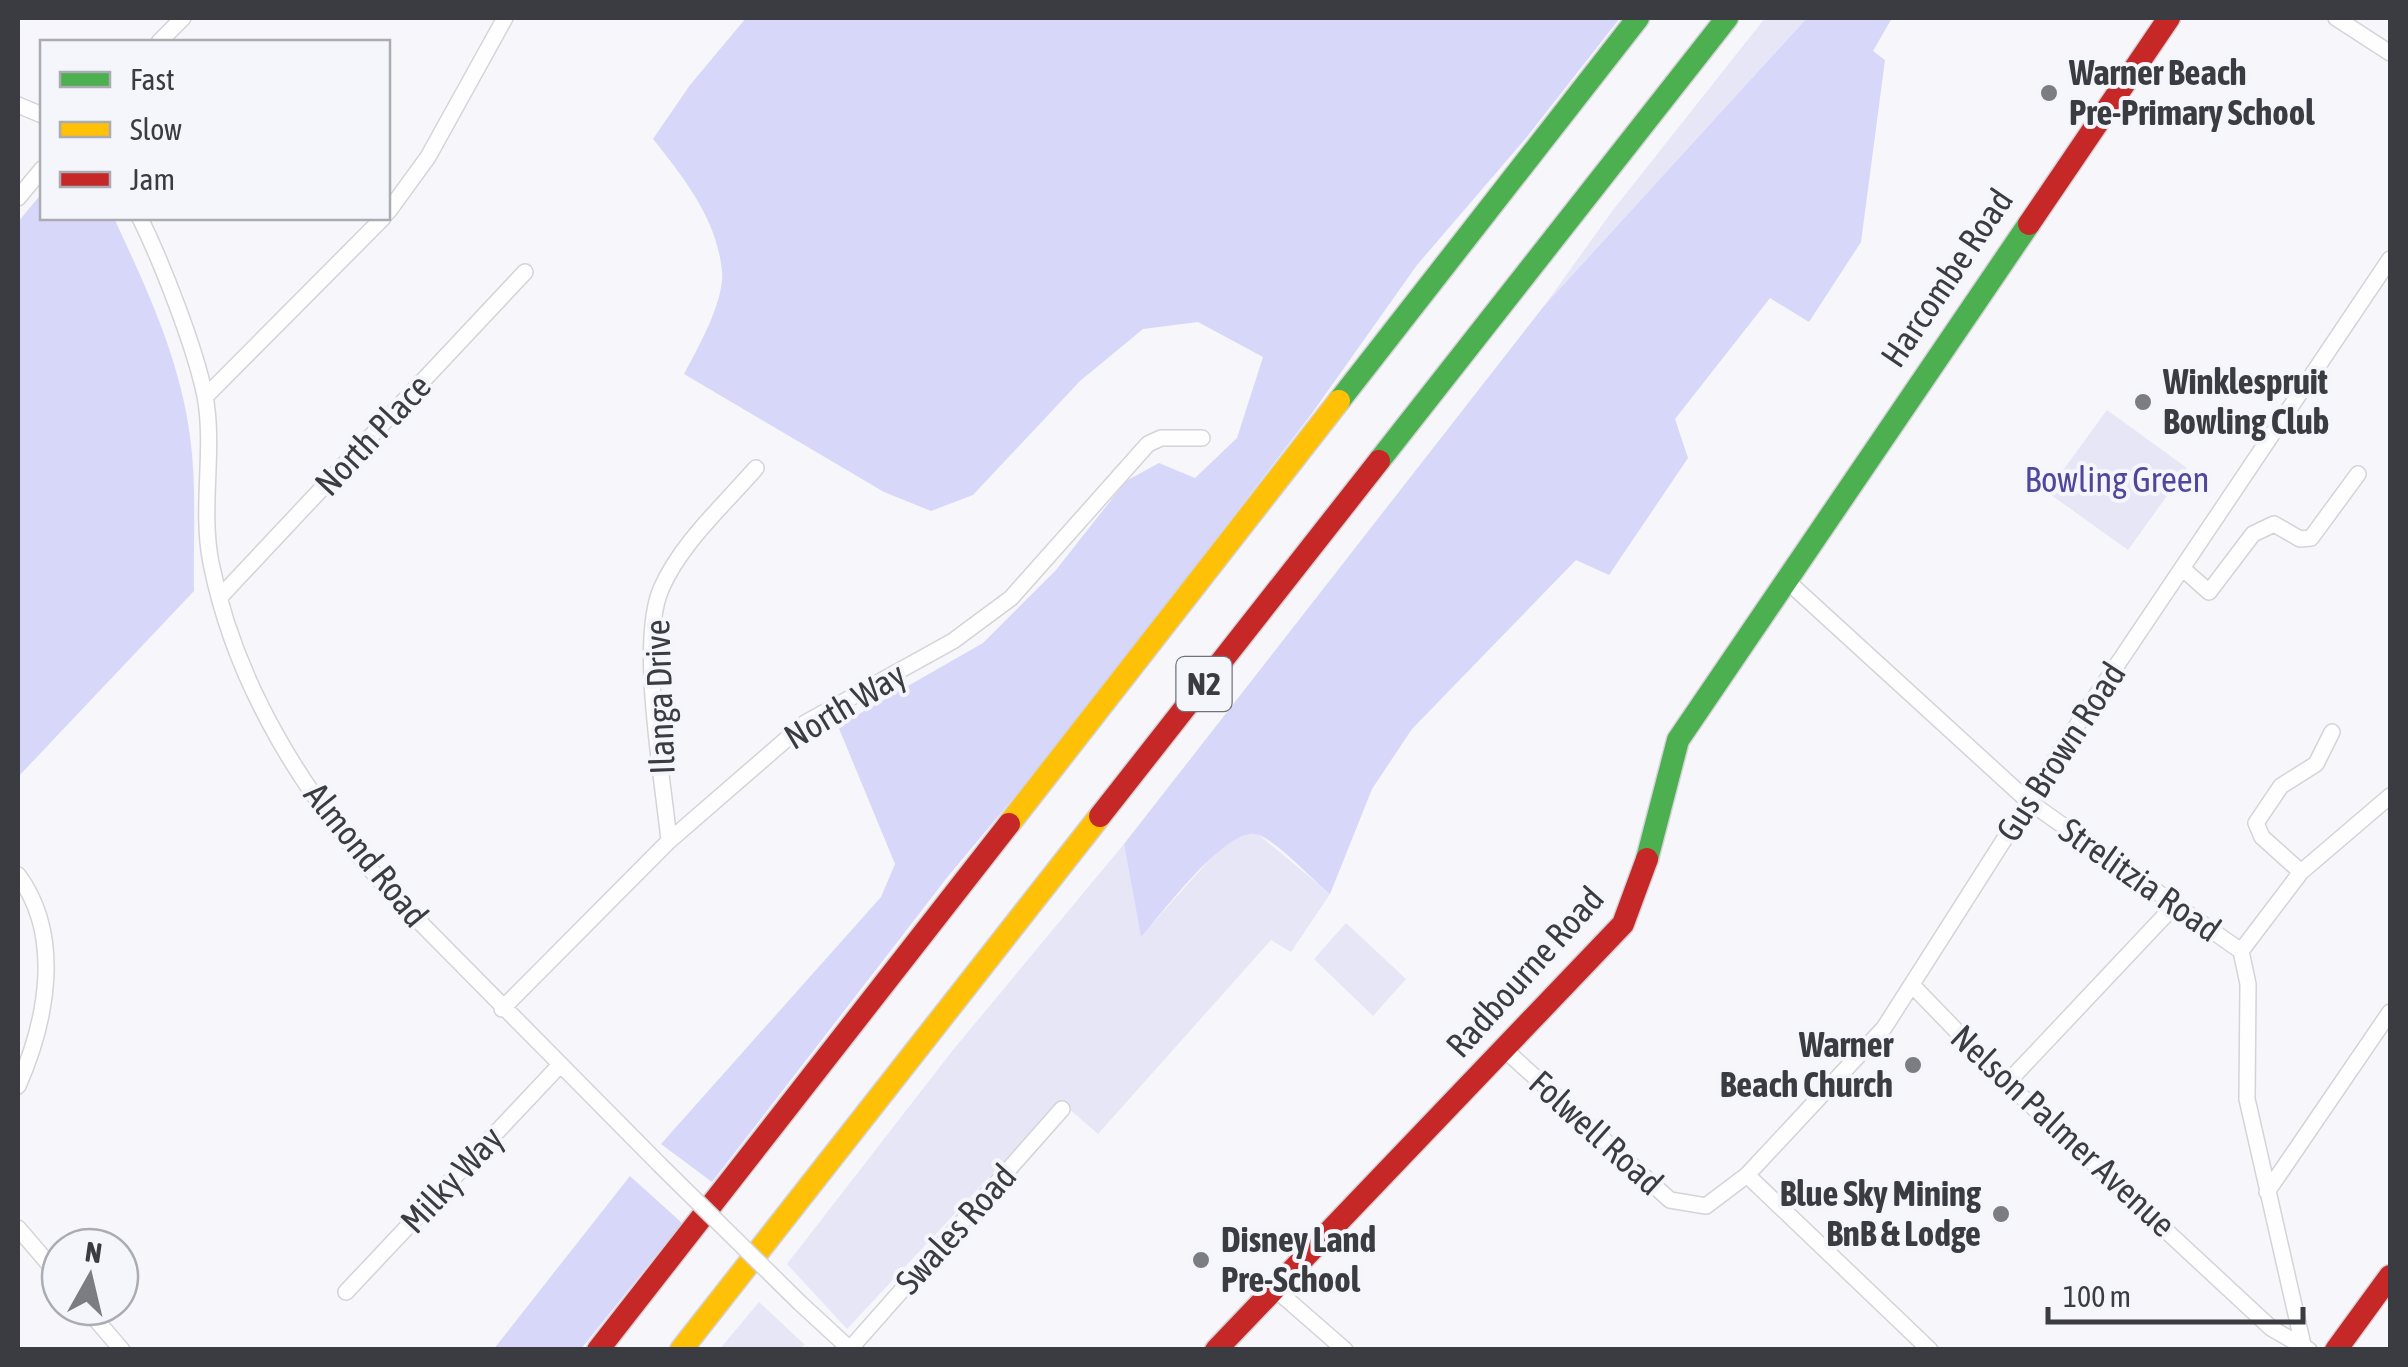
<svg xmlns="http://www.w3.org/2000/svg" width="2408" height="1367" viewBox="0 0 2408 1367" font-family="'Asap Condensed',sans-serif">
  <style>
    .green { fill: #e6e6f7 }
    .forest { fill: #d7d7fa }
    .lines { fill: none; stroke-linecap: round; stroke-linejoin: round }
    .street-casing { stroke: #d3d3d8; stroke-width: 18 }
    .fast-casing { stroke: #d3d3d8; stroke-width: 25 }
    .slow-casing { stroke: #d3d3d8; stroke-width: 25 }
    .jam-casing { stroke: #d3d3d8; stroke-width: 25 }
    .street { stroke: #fefefe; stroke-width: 15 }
    .fast { stroke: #4caf50; stroke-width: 22 }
    .slow { stroke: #ffc107; stroke-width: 22 }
    .jam { stroke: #c62828; stroke-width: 22 }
    .street-bridge-casing { stroke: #d3d3d8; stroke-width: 18; stroke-linecap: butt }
    .street-bridge { stroke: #fefefe; stroke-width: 15 }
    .poi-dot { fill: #7c7c83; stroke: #f5f5fc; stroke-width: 4 }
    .labels { text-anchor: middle; stroke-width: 8; stroke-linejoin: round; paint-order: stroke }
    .shield { fill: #f5f5fc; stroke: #73737a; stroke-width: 2.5 }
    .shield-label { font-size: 32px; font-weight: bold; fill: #3b3b42 }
    .poi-label { font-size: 35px; font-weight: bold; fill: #3b3b42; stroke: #f5f5fc; text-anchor: start }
    .street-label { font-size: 35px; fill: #3b3b42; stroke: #f5f5fc }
    .park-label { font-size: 35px; fill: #50469b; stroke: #f5f5fc }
  </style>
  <rect width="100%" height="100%" fill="#f6f6fb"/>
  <!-- green -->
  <path class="green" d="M1765 18H1807L1544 306 1613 210Z
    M2107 410 2187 468 2128 550 2047 492Z
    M1240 833 1258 834 1330 894 1291 952 1271 940 1098 1134 1060 1101 847 1329 787 1264 953 1050 1124 844 1141 936 1223 845Z
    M1346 923 1406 979 1373 1016 1314 959Z
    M759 1302 805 1345 797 1349 719 1350Z"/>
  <!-- forest -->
  <path class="forest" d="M746 18H1620L1526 138 1417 265 1310 416 1059 744 949 875 712 1182 661 1144 881 897 895 864 838 726 983 643 1056 570 1126 481 1159 463 1195 478 1237 438 1263 357 1198 322 1143 329 1080 381 973 495 931 511 884 492 684 374C698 348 725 300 722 271 717 219 684 178 653 139L690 85Z
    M1807 18H1892L1873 51 1885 60 1861 242 1809 322 1770 298 1675 419 1688 458 1609 575 1576 560 1412 729 1372 789 1330 894C1312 879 1279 843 1259 835 1229 822 1161 915 1141 937L1124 844 1544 306Z
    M42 193V218H114C146 287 180 359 190 436 197 486 193 540 194 591L18 777V222Z
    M630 1176 682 1223 581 1349 493 1350Z"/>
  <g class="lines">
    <defs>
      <path id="street" d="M2336 18 2390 53
        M159 42 183 18
        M18 105 42 115
        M18 198 42 169
        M388 212 428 157 505 18
        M140 218C162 263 195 347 205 396 215 450 200 508 211 563 236 689 307 798 390 892L660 1165
        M205 397 383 218
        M2182 568 2209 592 2253 534 2274 524 2300 539 2311 538 2358 474
        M1786 580 2028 801 2241 951 2248 984 2247 1099 2303 1345
        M220 597 525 272
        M669 841C663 778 638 643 661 589 681 543 724 505 756 468
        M2301 872 2262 837 2256 823 2281 786 2316 764 2332 732
        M18 875C63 936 47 1020 18 1086
        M2241 951 2301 872 2390 796
        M1912 985 2007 1083 2271 1328 2309 1350
        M502 1009 669 841 805 723 953 641 1011 598 1148 444 1161 438H1202
        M1504 1049 1670 1200 1706 1206 1747 1175 1884 1028 2090 705 2390 259
        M2007 1083 2173 907
        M1747 1175 1930 1350
        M2267 1192 2390 1012
        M18 1228 60 1277
        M1274 1288 1345 1350
        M346 1292 558 1067
        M800 1303 851 1350
        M85 1307 122 1350
        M849 1350 1062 1109"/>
      <path id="fast" d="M1339 401 1638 18
        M1379 461 1727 18
        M1647 859 1678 740 2029 224"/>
      <path id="slow" d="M1009 824 1339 401
        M681 1350 1100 816"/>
      <path id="jam" d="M2029 224 2169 18
        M1100 816 1379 461
        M598 1350 1009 824
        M1216 1350 1623 924 1647 859
        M2336 1350 2390 1276"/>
    </defs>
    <!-- street casing -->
    <use href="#street" class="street-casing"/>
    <!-- fast casing -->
    <use href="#fast" class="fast-casing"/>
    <!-- slow casing -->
    <use href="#slow" class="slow-casing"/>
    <!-- jam casing -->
    <use href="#jam" class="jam-casing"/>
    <!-- street -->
    <use href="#street" class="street"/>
    <!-- fast -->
    <use href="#fast" class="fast"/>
    <!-- slow -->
    <use href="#slow" class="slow"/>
    <!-- jam -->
    <use href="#jam" class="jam"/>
    <defs>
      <path id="street-bridge" d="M660 1165 800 1303"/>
    </defs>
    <!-- street-bridge casing -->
    <use href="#street-bridge" class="street-bridge-casing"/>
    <!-- street-bridge -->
    <use href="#street-bridge" class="street-bridge"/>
  </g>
  <!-- markers -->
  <g class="poi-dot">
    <circle cx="2049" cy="93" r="10"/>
    <circle cx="2143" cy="402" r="10"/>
    <circle cx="1913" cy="1065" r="10"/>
    <circle cx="2001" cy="1214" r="10"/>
    <circle cx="1201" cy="1260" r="10"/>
  </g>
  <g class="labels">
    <!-- shield labels -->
    <rect class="shield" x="1176.5" y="657" width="55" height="54" rx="8"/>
    <g class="shield-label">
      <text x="1204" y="695">N2</text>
    </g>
    <!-- poi labels -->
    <g class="poi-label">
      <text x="2069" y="85">Warner Beach<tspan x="2069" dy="40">Pre-Primary School</tspan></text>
      <text x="2163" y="394">Winklespruit<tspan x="2163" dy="40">Bowling Club</tspan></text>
      <text x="1893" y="1057" text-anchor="end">Warner<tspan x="1893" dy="40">Beach Church</tspan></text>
      <text x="1981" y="1206" text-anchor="end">Blue Sky Mining<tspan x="1981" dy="40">BnB &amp; Lodge</tspan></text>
      <text x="1221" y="1252">Disney Land<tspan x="1221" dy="40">Pre-School</tspan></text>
    </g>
    <!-- street labels -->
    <g class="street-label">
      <text transform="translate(1947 278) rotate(-56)" y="12">Harcombe Road</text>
      <text transform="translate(373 435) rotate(-47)" y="12">North Place</text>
      <text transform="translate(660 697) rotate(-92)" y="12">Ilanga Drive</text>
      <text transform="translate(845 706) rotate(-31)" y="12">North Way</text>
      <text transform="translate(2061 752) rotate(-57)" y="12">Gus Brown Road</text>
      <text transform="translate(366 855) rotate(51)" y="12">Almond Road</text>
      <text transform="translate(2140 880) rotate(35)" y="12">Strelitzia Road</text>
      <text transform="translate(1525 972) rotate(-48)" y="12">Radbourne Road</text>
      <text transform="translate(2063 1131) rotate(43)" y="12">Nelson Palmer Avenue</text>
      <text transform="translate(1596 1133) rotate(42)" y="12">Folwell Road</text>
      <text transform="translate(452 1180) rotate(-47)" y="12">Milky Way</text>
      <text transform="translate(956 1229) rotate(-48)" y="12">Swales Road</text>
    </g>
    <!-- park labels -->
    <g class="park-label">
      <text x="2117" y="492">Bowling Green</text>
    </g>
  </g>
  <!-- border -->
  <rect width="2408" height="1367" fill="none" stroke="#3b3b42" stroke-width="40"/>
  <!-- legend -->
  <rect x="40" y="40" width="350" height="180" fill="#f5f5fc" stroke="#ababb2" stroke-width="2.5"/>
  <rect x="60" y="72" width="50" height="15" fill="#4caf50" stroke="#ababb2" stroke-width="2.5"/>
  <text x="130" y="90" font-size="30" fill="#3b3b42">Fast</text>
  <rect x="60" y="122" width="50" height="15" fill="#ffc107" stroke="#ababb2" stroke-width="2.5"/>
  <text x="130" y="140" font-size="30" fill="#3b3b42">Slow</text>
  <rect x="60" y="172" width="50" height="15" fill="#c62828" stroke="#ababb2" stroke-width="2.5"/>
  <text x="130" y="190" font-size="30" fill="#3b3b42">Jam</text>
  <!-- north arrow -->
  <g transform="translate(90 1277) rotate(8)"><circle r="48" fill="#f5f5fc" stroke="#ababb2" stroke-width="2.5"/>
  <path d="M0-8L18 38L0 25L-18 38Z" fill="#7c7c83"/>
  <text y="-15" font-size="28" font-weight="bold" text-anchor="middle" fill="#3b3b42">N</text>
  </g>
  <!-- scale -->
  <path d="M2048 1307v15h255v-15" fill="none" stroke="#3b3b42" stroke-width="5"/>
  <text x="2063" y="1307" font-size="30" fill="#3b3b42" stroke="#f5f5fc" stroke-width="8" paint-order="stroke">100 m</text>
</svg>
